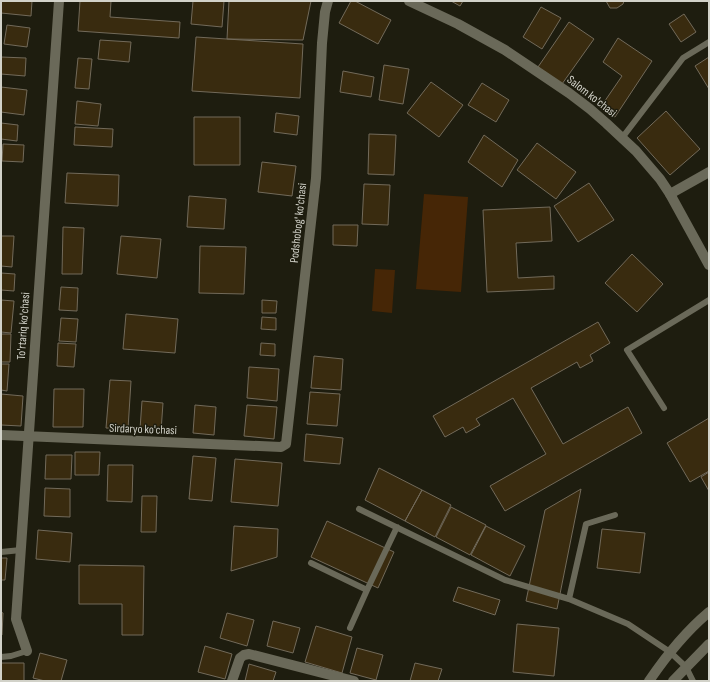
<svg xmlns="http://www.w3.org/2000/svg" width="710" height="682" viewBox="0 0 710 682" font-family="'Sofia Sans Condensed',sans-serif">
  <style>
    .green { fill: #462606 }
    .building { fill: #392b0f; stroke: #726a5a }
    .lines { fill: none; stroke-linecap: round; stroke-linejoin: round }
    .lane { stroke: #6a6959; stroke-width: 6 }
    .street { stroke: #6a6959; stroke-width: 10 }
    .secondary { stroke: #6a6959; stroke-width: 10 }
    .labels { text-anchor: middle; stroke-width: 3; stroke-linejoin: round; paint-order: stroke }
    .street-label { font-size: 12px; fill: #d2d2c9; stroke: #1e1d0f }
  </style>
  <rect width="100%" height="100%" fill="#1e1d0f"/>
  <!-- green -->
  <path class="green" d="M424 194 468 197 461 292 416 289Z
    M375 269 395 270 392 313 372 311Z"/>
  <!-- building -->
  <path class="building" d="M1 1H32L31 16 1 13Z
    M80 1H111L110 17 180 22 179 38 78 31Z
    M193 1H224L222 27 191 24Z
    M229 1H311L303 40 227 39Z
    M351 1H355L391 20 378 44 339 23Z
    M451 1H463L460 6Z
    M606 1H624L623 4 617 8H610Z
    M541 7 561 18 542 49 523 37Z
    M684 14 696 32 681 42 669 24Z
    M569 22 594 39 562 84 538 67Z
    M7 25 30 28 27 47 4 44Z
    M196 37 303 44 300 98 192 91Z
    M618 38 652 61 615 117 600 108 622 76 603 62Z
    M100 40 131 42 129 62 98 59Z
    M1 57 26 58 25 76 1 74Z
    M709 57V89L695 66Z
    M78 58 92 59 89 89 75 88Z
    M384 65 409 69 403 104 379 100Z
    M343 71 374 77 371 97 340 92Z
    M431 82 463 105 439 137 407 113Z
    M482 83 509 100 496 122 468 105Z
    M1 87 27 90 24 115 1 112Z
    M77 101 101 104 98 126 75 124Z
    M666 111 700 149 670 175 637 138Z
    M276 113 299 116 297 135 274 132Z
    M194 117H240V165H194Z
    M1 123 18 125 17 141 1 139Z
    M75 127 113 129 112 147 74 145Z
    M369 134 396 135 394 175 368 174Z
    M484 135 518 160 502 187 468 162Z
    M537 143 576 172 556 199 517 170Z
    M3 144 24 145 23 162 2 161Z
    M262 162 296 166 292 196 258 192Z
    M67 173 119 175 118 206 65 203Z
    M589 183 614 220 578 242 554 206Z
    M364 184 390 185 388 225 362 224Z
    M189 196 226 199 224 229 187 227Z
    M550 207 552 241 516 243 518 278 554 276V289L487 292 483 210Z
    M333 225H358L357 246 333 245Z
    M63 227 84 228 82 274H62Z
    M1 236H14L12 267 1 266Z
    M121 236 161 239 157 278 117 274Z
    M200 246 246 247 244 294 199 293Z
    M632 254 663 284 637 312 605 283Z
    M1 273 15 274 14 291 1 290Z
    M61 287 78 288 77 311 59 310Z
    M1 300 14 301 11 333 1 332Z
    M262 300 277 301 276 313H262Z
    M126 314 178 319 175 353 123 349Z
    M262 317 276 318V330L261 329Z
    M61 318 78 319 76 342 59 341Z
    M598 322 610 343 590 355 593 361 580 368 577 362 531 388 563 444 628 407 642 433 505 511 490 486 546 454 513 398 476 419 480 425 466 433 463 427 445 437 433 416Z
    M1 334H11L10 362H1Z
    M58 343 76 344 74 367 57 366Z
    M261 343 275 344V356L260 355Z
    M314 356 343 359 341 390 311 388Z
    M1 364H9L7 391 1 390Z
    M249 367 279 369 277 401 247 398Z
    M110 380 131 381 128 429 106 428Z
    M54 389H84L83 427H53Z
    M310 392 340 394 337 426 307 424Z
    M1 394 23 396 21 426 1 425Z
    M142 401 163 403 161 431 140 429Z
    M195 405 216 407 214 435 193 433Z
    M247 405 277 407 274 439 244 436Z
    M709 418V471L690 482 667 443Z
    M306 434 343 438 340 464 304 461Z
    M75 452H100L99 475H75Z
    M46 455H72L71 479H45Z
    M193 456 216 458 212 501 189 499Z
    M235 459 282 463 278 506 231 502Z
    M108 465H133L132 502 107 501Z
    M379 468 422 490 405 521 365 500Z
    M709 472V491L701 477Z
    M45 488 70 489V517L44 516Z
    M581 489 557 609 526 601 545 510Z
    M422 490 451 505 435 537 405 521Z
    M142 496H157L156 532H141Z
    M451 507 486 525 470 555 436 537Z
    M327 521 394 552 378 588 311 557Z
    M234 526 278 529 277 557 231 571Z
    M486 526 525 546 510 576 471 555Z
    M602 529 645 533 640 573 597 568Z
    M38 530 72 533 70 562 36 559Z
    M1 558H7L5 580H1Z
    M79 565 144 566 143 635H122V604H79Z
    M458 587 500 600 495 615 453 601Z
    M1 612 3 613 2 635H1Z
    M227 613 254 620 247 646 220 638Z
    M273 621 300 628 293 653 267 646Z
    M517 624 559 628 554 676 513 672Z
    M316 626 352 637 342 673 305 662Z
    M205 646 232 654 225 679 198 672Z
    M357 648 383 655 376 680 350 673Z
    M40 653 67 660 61 681H45L33 678Z
    M1 663H24V681H1Z
    M415 663 442 669 438 681H410Z
    M249 664 276 672 273 681H245Z"/>
  <g class="lines">
    <!-- lane -->
    <path class="lane" d="M622 138 683 58 709 42
      M664 408 627 350 709 300
      M359 509 505 580 569 599 628 624 670 652 686 667 693 681
      M1 552 21 550
      M311 563 367 590
      M569 599 586 524 615 515
      M350 628 367 590 397 527
      M1 657 11 656 27 651"/>
    <!-- street -->
    <path class="street" d="M670 194 709 172
      M1 435 281 447 286 444 316 178 322 43 325 12 328 1
      M27 651 16 619 59 1
      M232 681 240 658 244 655 249 654 354 681"/>
    <!-- secondary -->
    <path class="secondary" d="M409 1 458 24 505 50 569 93 590 109 606 123 636 151 660 179 670 194 709 265
      M649 681C666 656 685 632 709 612
      M673 681 709 644"/>
  </g>
  <g class="labels">
    <!-- street labels -->
    <g class="street-label">
      <text transform="translate(592 96) rotate(38)" y="4">Salom ko'chasi</text>
      <text transform="translate(298 223) rotate(-84)" y="4">Podshobog' ko'chasi</text>
      <text transform="translate(23 326) rotate(-86)" y="4">To'rtariq ko'chasi</text>
      <text transform="translate(143 429) rotate(2)" y="4">Sirdaryo ko'chasi</text>
    </g>
  </g>
  <!-- border -->
  <rect width="710" height="682" fill="none" stroke="#d2d2c9" stroke-width="4"/>
</svg>
